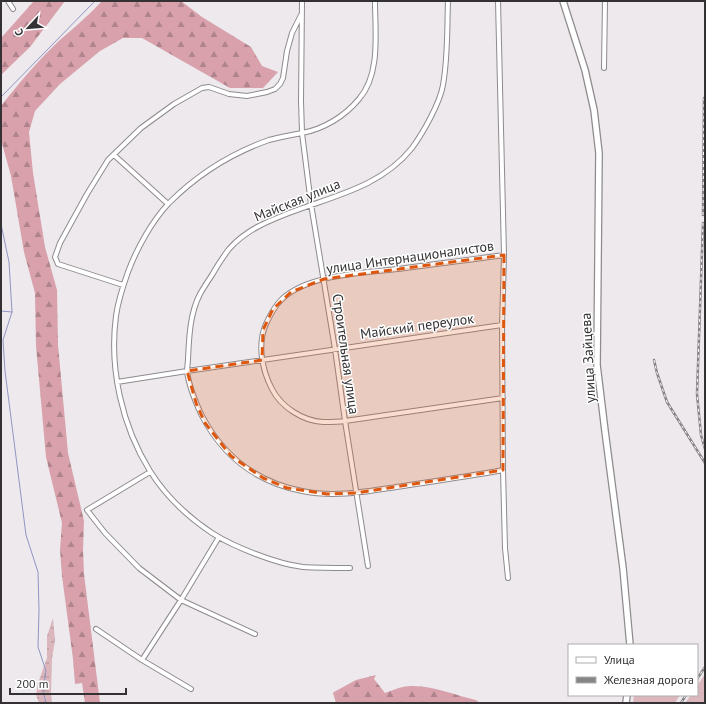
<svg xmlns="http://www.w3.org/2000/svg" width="706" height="704" viewBox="0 0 706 704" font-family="'PT Sans',sans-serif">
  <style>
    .green { fill: #dbb6bd }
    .forest { fill: url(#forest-firs) }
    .wetland { fill: url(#wetland-marsh) }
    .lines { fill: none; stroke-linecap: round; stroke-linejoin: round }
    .stream { stroke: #9095c2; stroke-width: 1 }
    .minor-casing { stroke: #8e8b8e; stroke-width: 6 }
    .tertiary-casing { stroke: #8e8b8e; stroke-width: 8 }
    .minor { stroke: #fff; stroke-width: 4 }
    .tertiary { stroke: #fff; stroke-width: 5.5 }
    .rail-casing { stroke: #878487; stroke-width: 2.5 }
    .rail { stroke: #fff; stroke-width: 1; stroke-dasharray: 3; stroke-linecap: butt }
    .marked { fill: #df570e; fill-opacity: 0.2; stroke: #df570e; stroke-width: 3; stroke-dasharray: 8 5; stroke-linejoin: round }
    .labels { text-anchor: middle; stroke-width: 3; stroke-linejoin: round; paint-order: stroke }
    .street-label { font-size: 14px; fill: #333133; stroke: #fff }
  </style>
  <defs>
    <pattern id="forest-firs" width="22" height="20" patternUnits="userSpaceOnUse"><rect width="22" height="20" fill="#d8a1ac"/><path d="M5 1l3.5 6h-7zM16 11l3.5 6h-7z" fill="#b0848d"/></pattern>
    <pattern id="wetland-marsh" width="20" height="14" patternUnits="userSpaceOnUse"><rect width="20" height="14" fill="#dbb6bd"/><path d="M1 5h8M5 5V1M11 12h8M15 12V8" fill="none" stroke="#b2959a"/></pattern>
  </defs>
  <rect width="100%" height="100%" fill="#ede9ed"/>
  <!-- green -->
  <path class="green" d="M705 674V703H685L691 695H697V686Z
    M634 695H680L675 703H633Z"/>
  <!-- forest -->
  <path class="forest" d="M34 1H65L30 47 1 75V38Z
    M102 1H181L202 17 251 47 262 66 278 72 263 88H230L142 38H123L100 51 60 84 35 111 29 132 33 173 45 247 57 290 58 345 68 453 84 521 83 550 84 574 100 703H85L82 683 75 684 73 659 62 576 60 550 62 523 46 457 36 346 35 293 24 252 11 176 1 140V106C19 83 39 59 61 39 75 27 89 15 102 1Z
    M376 675 374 679 385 693C391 691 397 688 403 687 423 682 455 695 476 700L480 703H336L333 693 334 692 356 680Z"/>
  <!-- wetland -->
  <path class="wetland" d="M53 618 55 640 52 659 51 693 52 703H39L36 695 38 683 47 658V636Z"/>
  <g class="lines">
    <!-- stream -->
    <path class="stream" d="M1 97 95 1
      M1 224 9 262 12 312 3 340 5 371 26 535 38 572 39 610 38 647 46 671 43 691 46 703
      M1 311 12 312"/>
    <defs>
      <path id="minor" d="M8 1 13 9
        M302 1 301 101 302 133 311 204 335 349 345 421 368 566
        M448 1C447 29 448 57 443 85 440 103 423 133 412 148 381 187 333 196 289 213 266 222 246 230 229 249 223 257 217 266 212 275 208 281 204 287 200 294 190 313 189 337 188 359 188 363 187 367 187 372 189 386 195 401 201 414 222 455 256 482 302 491 336 498 369 491 403 486 436 481 470 476 503 470
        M498 1 504 255 502 325 503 470 505 548 508 578
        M604 68 605 1
        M114 155 168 204
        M123 285 58 264 55 257 60 243 87 194 108 160 141 128 174 104 202 88 209 87 229 94 247 96 267 92 275 89 280 84 283 78 287 51 292 33 301 15
        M117 382 187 371 502 325
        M503 398 345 421C338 422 330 422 323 422 303 421 281 407 272 389 262 370 257 344 266 324 270 315 275 306 282 299 309 274 364 273 398 269 434 264 469 260 504 255
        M150 472 87 510 105 533 139 568 181 600 255 634
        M350 568C334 568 318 568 303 567 277 564 234 547 212 533 188 517 165 495 150 471 122 426 109 369 116 316 118 301 123 286 128 272 137 248 152 221 169 203 197 175 232 153 269 140 280 137 291 135 302 133 324 129 345 116 359 99 381 74 375 32 375 1
        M96 629 142 660 191 689
        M142 660 181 600 219 537"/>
      <path id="tertiary" d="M563 1 585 70 594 110 599 153 597 365 605 431 623 568 630 645
        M626 703 627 695"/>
    </defs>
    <!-- minor casing -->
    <use href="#minor" class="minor-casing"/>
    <!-- tertiary casing -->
    <use href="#tertiary" class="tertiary-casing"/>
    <!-- minor -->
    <use href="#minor" class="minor"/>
    <!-- tertiary -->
    <use href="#tertiary" class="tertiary"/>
    <defs>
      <path id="rail" d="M703 215 704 98
        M703 223 697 394 701 435 705 449
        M654 360 657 373 667 402 705 463
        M697 679 705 667
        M681 703 686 695"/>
    </defs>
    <!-- rail casing -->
    <use href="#rail" class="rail-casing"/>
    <!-- rail -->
    <use href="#rail" class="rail"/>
  </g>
  <!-- marked area -->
  <path class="marked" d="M504 255 503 470 356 493 327 494 287 488 263 478 231 456 205 423 196 403 187 371 262 360 263 330 273 309 291 292 324 279Z"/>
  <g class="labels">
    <!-- street labels -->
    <g class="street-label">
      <text transform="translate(297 200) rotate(-22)" y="5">Майская улица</text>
      <text transform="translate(410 257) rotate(-8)" y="5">улица Интернационалистов</text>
      <text transform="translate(417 326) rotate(-8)" y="5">Майский переулок</text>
      <text transform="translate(346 354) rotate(82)" y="5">Строительная улица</text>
      <text transform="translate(588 358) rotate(-93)" y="5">улица Зайцева</text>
    </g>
  </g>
  <!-- border -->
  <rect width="706" height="704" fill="none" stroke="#333133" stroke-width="4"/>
  <!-- legend -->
  <rect x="568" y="644" width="130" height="52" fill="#ffffff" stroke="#adadad"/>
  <rect x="576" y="657" width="20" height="6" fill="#ffffff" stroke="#adadad"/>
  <text x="604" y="664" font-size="12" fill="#333133">Улица</text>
  <rect x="576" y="677" width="20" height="6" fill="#878487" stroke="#adadad"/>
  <text x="604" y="684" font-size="12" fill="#333133">Железная дорога</text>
  <!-- north arrow -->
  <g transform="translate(28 28) rotate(244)" stroke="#ffffff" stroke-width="3" paint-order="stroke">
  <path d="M0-3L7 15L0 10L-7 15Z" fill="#333133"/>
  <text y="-6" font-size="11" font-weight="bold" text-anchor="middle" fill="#333133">С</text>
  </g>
  <!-- scale -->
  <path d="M10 688v6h116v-6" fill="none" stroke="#333133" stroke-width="2"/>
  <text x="16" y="688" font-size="12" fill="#333133" stroke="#ffffff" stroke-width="3" paint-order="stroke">200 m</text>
</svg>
